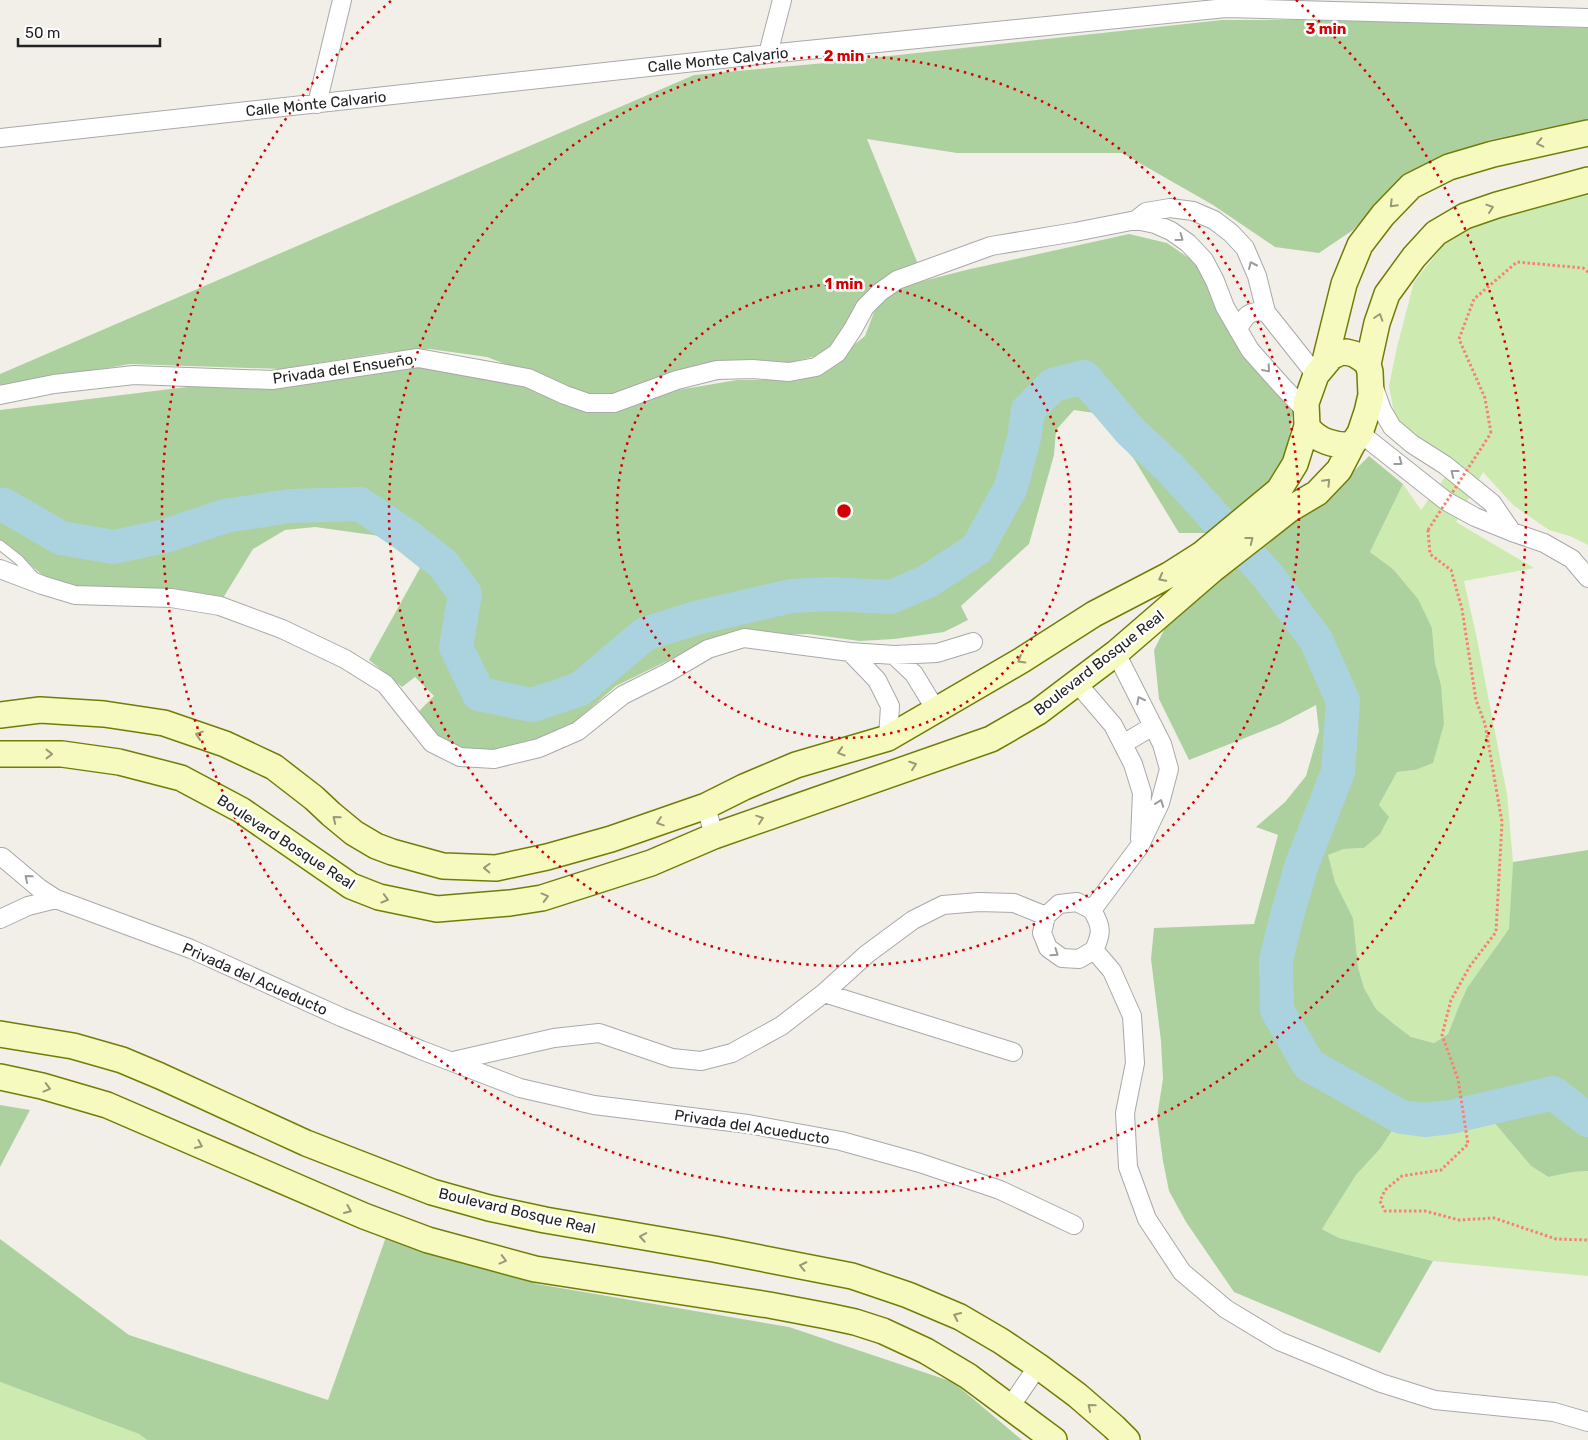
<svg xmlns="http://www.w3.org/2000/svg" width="1588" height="1440" viewBox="0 0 1588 1440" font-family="Rubik,sans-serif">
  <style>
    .grass { fill: #cdebb0 }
    .forest { fill: #add19e }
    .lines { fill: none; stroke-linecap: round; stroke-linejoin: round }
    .river { stroke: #aad3df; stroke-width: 34 }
    .lane-casing { stroke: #a9a9a9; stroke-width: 11 }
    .street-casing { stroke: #a9a9a9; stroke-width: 20 }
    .secondary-casing { stroke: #707d05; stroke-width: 28 }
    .path { stroke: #fa8072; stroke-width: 3; stroke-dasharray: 2.5 2.5; stroke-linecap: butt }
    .lane { stroke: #fff; stroke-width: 9 }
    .street { stroke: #fff; stroke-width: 18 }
    .secondary { stroke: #f7fabf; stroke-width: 25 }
    .path-bridge { stroke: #fa8072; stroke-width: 3; stroke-dasharray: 2.5 2.5; stroke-linecap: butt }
    .oneway { stroke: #979978 }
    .oneway2 { stroke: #9c9c9c }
    .ring { fill: none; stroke: #d40000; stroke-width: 2.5; stroke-dasharray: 2.5 5 }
    .labels { text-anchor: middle; stroke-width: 5; stroke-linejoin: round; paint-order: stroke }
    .street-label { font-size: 15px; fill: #222; stroke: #fff }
    .centre { fill: #d40000; stroke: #fff; stroke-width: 2.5 }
    .ring-label { font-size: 15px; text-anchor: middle; font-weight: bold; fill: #d40000; stroke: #fff; stroke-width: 5; stroke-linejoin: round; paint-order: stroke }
  </style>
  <rect width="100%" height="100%" fill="#f2efe9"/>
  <!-- grass -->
  <path class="grass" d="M1588 192V545L1570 536 1549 530 1513 505 1483 472 1456 522 1534 568 1464 581 1477 639 1507 794 1513 862 1510 929 1467 988 1459 1006 1448 1034 1434 1043 1411 1037 1394 1024 1376 1009 1364 988 1358 967 1353 918 1335 882 1327 854 1344 849 1364 848 1379 805 1397 772 1415 770 1441 685 1435 663 1432 628 1393 569 1370 552 1403 484 1421 510 1456 462 1416 437 1395 418 1389 386 1397 347 1414 282 1445 243 1461 232 1492 216Z
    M1486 1113 1531 1166 1547 1177 1573 1172 1588 1171V1276L1433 1261 1339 1238 1322 1229 1356 1175 1380 1149 1401 1117 1425 1120Z
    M0 1382 139 1434 147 1440H0Z"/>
  <!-- forest -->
  <path class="forest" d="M1222 20H1335L1588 28V119L1489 140 1397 182 1353 230 1319 253 1275 247 1213 205 1122 153H957L867 139 920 269 844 333 820 355 777 366 610 397 572 394 546 380 487 357 430 349 388 352 281 369 130 364 0 387V374L694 75 825 63Z
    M1129 234 1167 243 1199 265 1293 408 1286 460 1260 495 1212 533H1179L1134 459 1094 413 1074 410 1056 430 1054 455 1029 544 961 606 968 620 944 632 894 639 860 641 808 634 716 637 616 686 563 732 503 752 477 755 440 741 419 711 434 696 415 677 402 687 369 660 420 568 380 536 315 527 285 530 253 549 223 598 153 588 82 592 44 577 10 546 0 540V410L211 384 416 364 482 373 620 410 672 391 737 380H780L820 372 865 336 876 307 900 287 966 270Z
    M1369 456 1403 484 1370 552 1393 569 1418 599 1432 628 1435 663 1441 685 1444 724 1433 763 1415 770 1397 772 1379 805 1389 817 1380 834 1364 848 1344 849 1328 855 1335 882 1353 918 1358 967 1364 988 1376 1009 1394 1024 1411 1037 1434 1043 1448 1034 1459 1006 1467 988 1509 929 1513 862 1588 850V1171L1573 1172 1548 1177 1531 1166 1486 1113 1425 1120 1401 1117 1380 1149 1356 1175 1322 1229 1339 1238 1433 1261 1380 1353 1234 1292 1186 1222 1169 1191 1163 1161 1157 1117 1163 1079 1161 1041 1151 959 1154 928 1254 924 1278 835 1256 827 1285 802 1306 776 1319 731 1316 705 1280 724 1189 760 1159 699 1154 650 1166 626 1197 594 1334 491Z
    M0 1105 30 1110 0 1167Z
    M386 1237 537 1284 789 1327 953 1382 1022 1440H147L139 1434 0 1382V1239L129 1335 328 1400Z"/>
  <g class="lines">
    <!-- river -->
    <path class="river" d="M0 505H4L61 538 114 547 165 536 225 516 290 506 360 504 410 538 443 564 465 594 456 647 479 694 532 705 580 689 645 634 696 618 791 596 830 594 891 597 928 581 977 549 1011 487 1024 438 1028 410 1053 385 1084 377 1130 431 1170 468 1268 576 1316 640 1343 701 1338 772 1302 864 1286 919 1276 960 1277 1010 1309 1065 1401 1117 1425 1120 1451 1117 1553 1093 1588 1120"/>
    <defs>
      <path id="lane" d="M0 545 19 560 35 578"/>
      <path id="street" d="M768 54 782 0
        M317 104 342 0
        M0 138 768 54 1226 8 1588 18
        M1136 220 1146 212 1170 208 1193 211 1214 220 1231 233 1245 248 1257 276 1266 312 1316 375
        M1238 330C1245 315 1249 310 1266 312
        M1373 385 1382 410 1392 427 1412 444 1445 465 1492 503 1512 532
        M0 395 54 384 134 375 272 380 418 358 528 378 565 395 588 403H614L677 380 717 370 753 369 789 372 816 367 837 353 853 329 865 307 880 292 897 280 991 246 1075 232 1136 220 1155 224 1171 231 1188 243 1204 260 1215 281 1225 307 1250 350 1283 387 1306 411
        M1360 433 1446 501 1475 517 1512 532 1544 543 1572 559 1588 578
        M0 569 42 585 75 595 171 598 220 606 282 629 345 659 385 684 432 743 460 757 494 759 539 748 578 731 623 695 667 673 708 649 744 638 850 652 894 655 937 653 973 642
        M850 652 877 680 890 706 888 738
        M894 655 914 674 936 710
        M1077 683 1113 725 1133 764 1142 793 1140 839
        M1123 744 1153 726
        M706 806 714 836
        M0 857H2L39 888 56 899 191 949 341 1017 421 1050 520 1088 594 1105 748 1124 841 1141 920 1163 1000 1190 1074 1225
        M1092 910 1139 847 1160 803 1169 769 1162 744 1116 653
        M1092 910 1077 902 1059 904 1046 916 1042 933 1048 948 1062 958 1079 959 1094 950
        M1092 910C1102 927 1102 933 1094 950
        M0 919 28 906 56 899
        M1094 950 1112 971 1132 1016 1135 1063 1125 1113 1128 1167 1147 1219 1182 1272 1226 1309 1279 1341 1381 1383 1435 1400 1554 1412 1588 1422
        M824 993 1013 1052
        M453 1061 554 1038 599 1033 672 1058 701 1061 732 1053 781 1026 824 993 867 954 913 920 943 905 979 902 1014 903 1046 916
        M1010 1407 1038 1366"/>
      <path id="secondary" d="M1368 364 1377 323 1387 294 1414 257 1436 233 1465 216 1497 205 1588 180
        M1324 365 1344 284 1360 245 1383 215 1411 186 1449 167 1493 154 1588 133
        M0 715 40 710 104 714 164 723 225 744 274 767 314 798 331 814 354 833 376 846 392 852 443 866 496 868 547 857 611 839 706 806 744 787 796 765 888 738 1022 660 1094 614 1169 575 1202 554 1279 490 1295 464 1307 426 1306 403 1316 375 1331 357 1339 353 1346 352 1354 354 1362 359 1368 364 1370 372 1371 395 1367 412 1360 433 1352 445C1335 446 1316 441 1307 426
        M0 754H62L119 762 181 778 241 810 351 886 379 897 437 909 510 903 542 898 651 863 714 836 991 739 1038 712 1116 653 1212 570 1290 509 1317 493 1339 470 1352 445
        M0 1034 73 1046 122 1060 160 1076 306 1143 432 1192 489 1208 545 1220 714 1249 852 1276 908 1295 960 1317 1001 1341 1038 1366 1077 1395 1114 1427 1127 1440
        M0 1077 42 1086 107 1105 364 1216 428 1240 535 1269 769 1305 827 1316 855 1322 883 1331 926 1351 968 1376 1054 1440"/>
    </defs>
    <!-- lane casing -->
    <use href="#lane" class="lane-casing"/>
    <!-- street casing -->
    <use href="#street" class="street-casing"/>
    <!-- secondary casing -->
    <use href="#secondary" class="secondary-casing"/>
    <!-- path -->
    <path class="path" d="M1491 433 1485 398 1459 339 1474 299 1517 262 1583 268 1588 272
      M1428 530 1430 554 1451 570 1462 609 1476 700 1485 724 1502 822 1496 932 1470 966 1451 1000 1442 1035 1458 1079 1468 1144 1441 1170 1402 1176 1385 1190 1380 1201 1385 1211H1425L1459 1220 1494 1218 1556 1239 1588 1240"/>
    <!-- lane -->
    <use href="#lane" class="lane"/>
    <!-- street -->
    <use href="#street" class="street"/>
    <!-- secondary -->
    <use href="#secondary" class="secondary"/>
    <!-- path-bridge -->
    <path class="path-bridge" d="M1428 530 1491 433"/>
  </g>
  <!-- one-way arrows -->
  <defs><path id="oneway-chevron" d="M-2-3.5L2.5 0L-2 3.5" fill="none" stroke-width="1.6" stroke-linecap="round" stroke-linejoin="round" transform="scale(1.25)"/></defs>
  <g class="oneway">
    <use href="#oneway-chevron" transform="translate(1540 143) rotate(167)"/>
    <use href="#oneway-chevron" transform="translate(1393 204) rotate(135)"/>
    <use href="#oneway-chevron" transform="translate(1490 208) rotate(-19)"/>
    <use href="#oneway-chevron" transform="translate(1379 317) rotate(-72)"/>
    <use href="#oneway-chevron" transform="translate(1327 482) rotate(-46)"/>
    <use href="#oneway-chevron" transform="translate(1250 540) rotate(-38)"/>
    <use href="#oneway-chevron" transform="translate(1162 578) rotate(152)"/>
    <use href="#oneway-chevron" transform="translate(1021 660) rotate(149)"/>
    <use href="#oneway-chevron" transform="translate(199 735) rotate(-162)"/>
    <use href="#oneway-chevron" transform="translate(841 752) rotate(163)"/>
    <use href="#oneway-chevron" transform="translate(49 754)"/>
    <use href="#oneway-chevron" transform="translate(913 765) rotate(-19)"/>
    <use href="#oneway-chevron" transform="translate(336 819) rotate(-141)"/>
    <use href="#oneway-chevron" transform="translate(760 819) rotate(-19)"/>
    <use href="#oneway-chevron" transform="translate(660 822) rotate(161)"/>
    <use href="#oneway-chevron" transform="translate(487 868) rotate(-178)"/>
    <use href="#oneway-chevron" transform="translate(545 897) rotate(-15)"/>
    <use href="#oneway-chevron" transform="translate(385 899) rotate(16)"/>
    <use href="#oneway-chevron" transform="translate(47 1088) rotate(15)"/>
    <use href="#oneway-chevron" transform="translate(199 1145) rotate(24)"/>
    <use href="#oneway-chevron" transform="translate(348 1210) rotate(23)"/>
    <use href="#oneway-chevron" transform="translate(643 1237) rotate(-170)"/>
    <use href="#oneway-chevron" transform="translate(503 1260) rotate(15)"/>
    <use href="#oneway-chevron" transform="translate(803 1266) rotate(-168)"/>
    <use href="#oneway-chevron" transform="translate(957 1316) rotate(-155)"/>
    <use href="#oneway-chevron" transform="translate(1091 1407) rotate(-140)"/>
  </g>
  <g class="oneway2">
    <use href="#oneway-chevron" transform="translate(1180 238) rotate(36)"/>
    <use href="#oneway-chevron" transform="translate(1252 265) rotate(-114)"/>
    <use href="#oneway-chevron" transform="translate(1267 369) rotate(49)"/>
    <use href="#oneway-chevron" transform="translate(1399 462) rotate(37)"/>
    <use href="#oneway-chevron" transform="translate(1454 473) rotate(-142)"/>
    <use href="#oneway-chevron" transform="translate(1140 700) rotate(-117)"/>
    <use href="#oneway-chevron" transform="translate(1160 803) rotate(-70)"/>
    <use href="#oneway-chevron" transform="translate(28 878) rotate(-140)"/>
    <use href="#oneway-chevron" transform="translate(1055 953) rotate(35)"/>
  </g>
  <!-- distance rings -->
  <g class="ring">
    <circle cx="844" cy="511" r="227"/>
    <circle cx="844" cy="511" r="455"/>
    <path d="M1296 0A682 682 0 1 1 392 0"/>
  </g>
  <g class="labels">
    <!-- street labels -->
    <g class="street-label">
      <text transform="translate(718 60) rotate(-6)" y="5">Calle Monte Calvario</text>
      <text transform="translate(316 104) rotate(-6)" y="5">Calle Monte Calvario</text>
      <text transform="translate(343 369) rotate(-8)" y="5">Privada del Ensueño</text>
      <text transform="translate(1099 663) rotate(-38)" y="5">Boulevard Bosque Real</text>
      <text transform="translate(286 842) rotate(33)" y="5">Boulevard Bosque Real</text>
      <text transform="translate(255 979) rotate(24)" y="5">Privada del Acueducto</text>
      <text transform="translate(752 1127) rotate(9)" y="5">Privada del Acueducto</text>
      <text transform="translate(517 1211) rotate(13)" y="5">Boulevard Bosque Real</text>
    </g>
  </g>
  <circle cx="844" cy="511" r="8" class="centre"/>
  <g class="ring-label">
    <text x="1326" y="34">3 min</text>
    <text x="844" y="61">2 min</text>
    <text x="844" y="289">1 min</text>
  </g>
  <!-- scale -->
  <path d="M18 38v8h142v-8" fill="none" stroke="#222222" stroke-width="2.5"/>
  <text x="25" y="38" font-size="15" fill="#222222" stroke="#ffffff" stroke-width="4" paint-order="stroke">50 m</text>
</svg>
